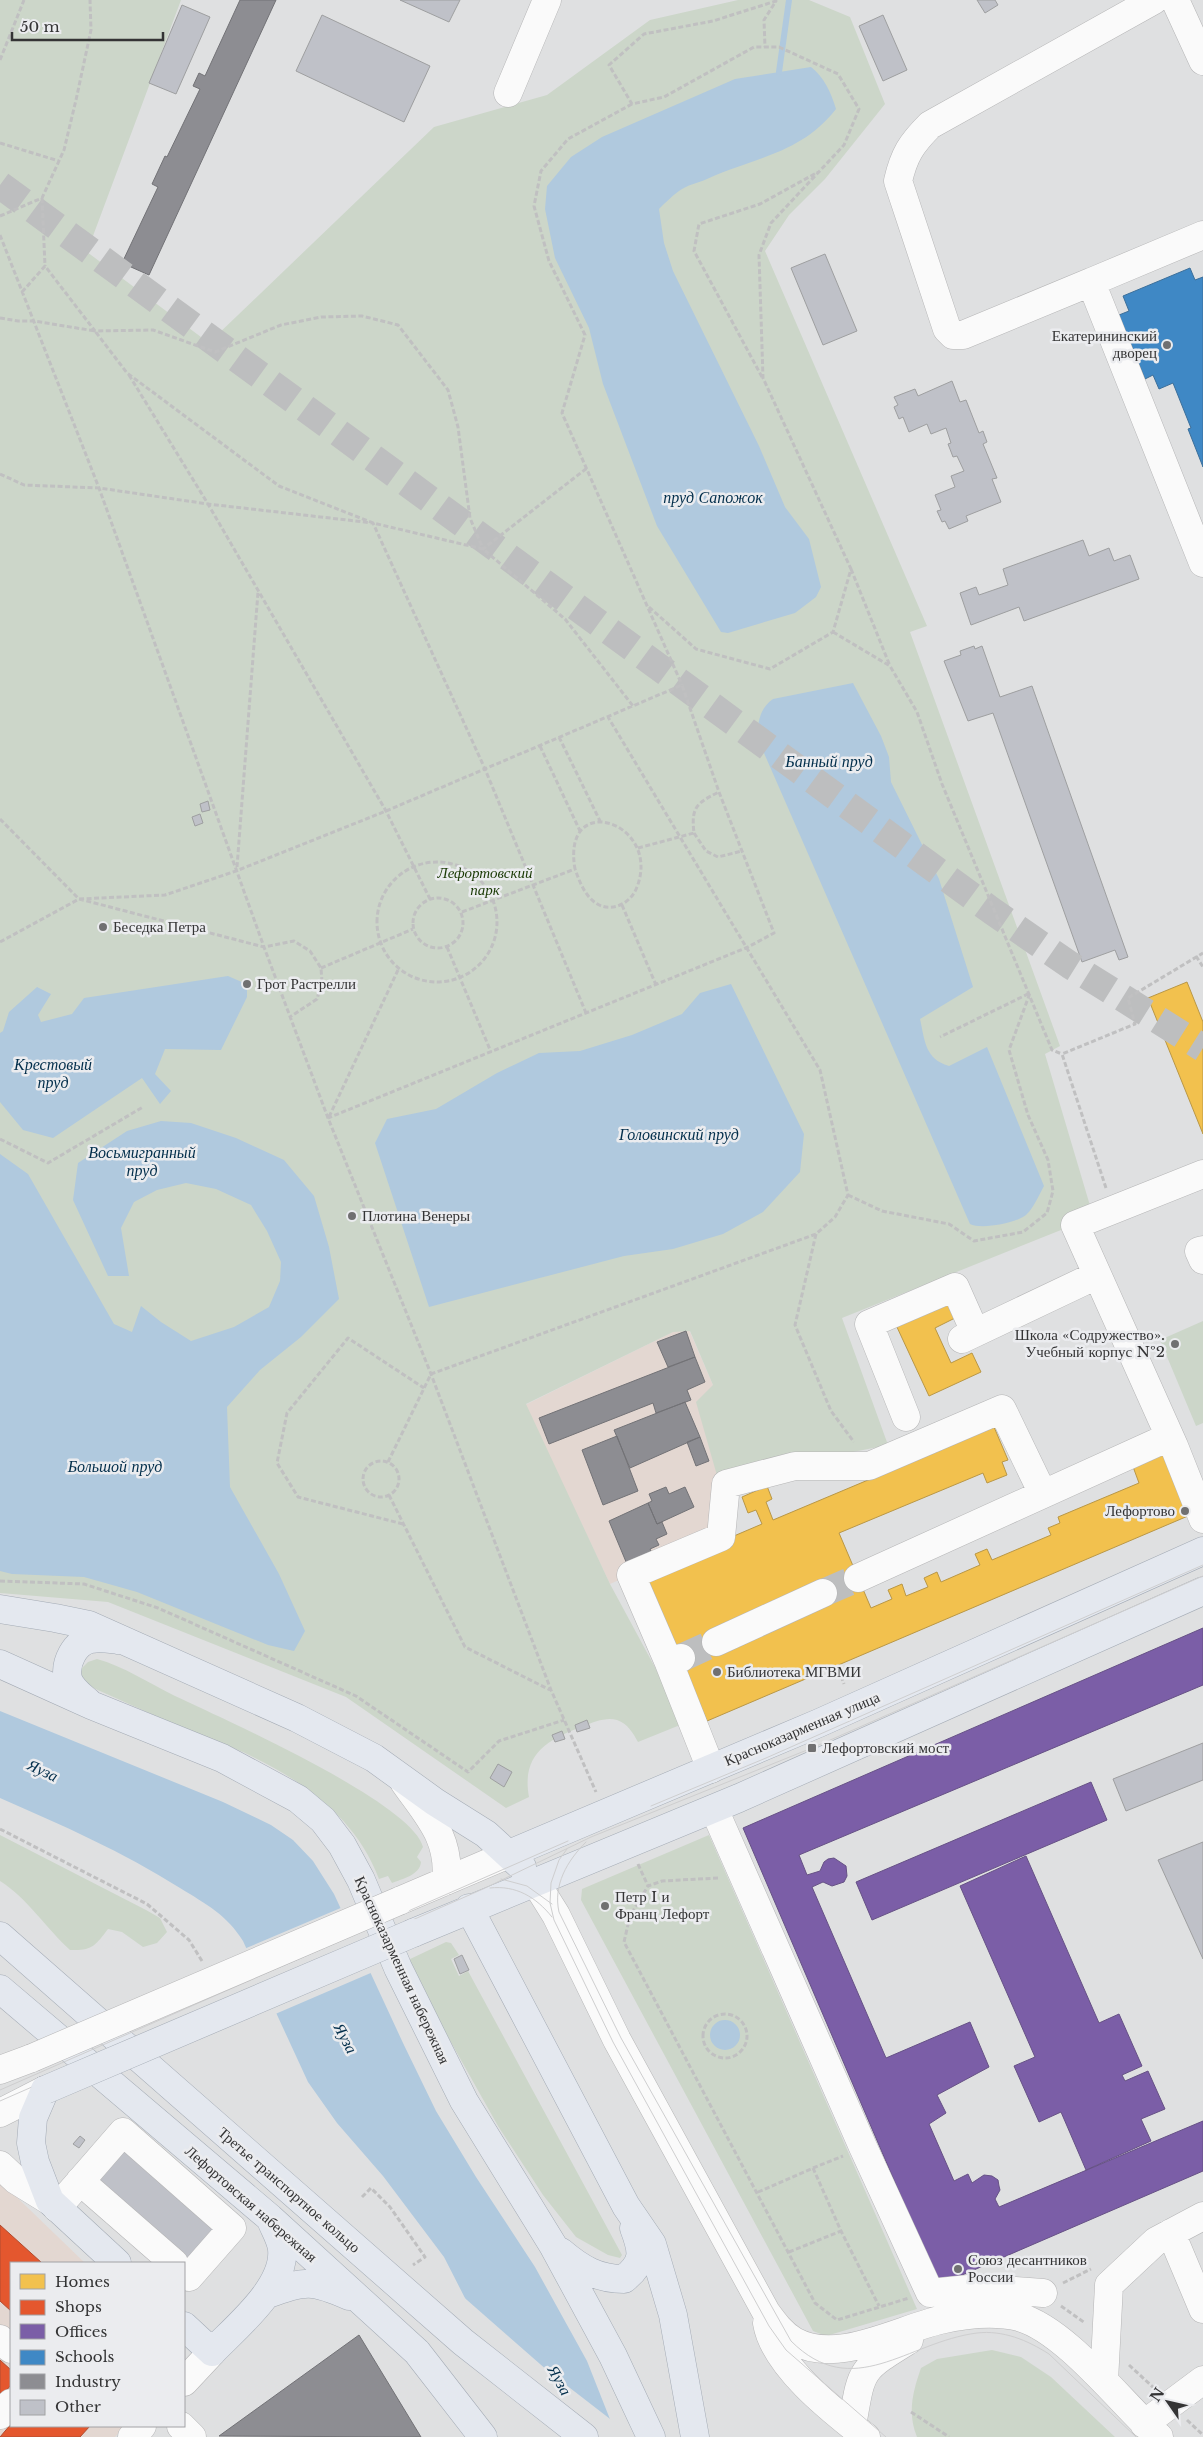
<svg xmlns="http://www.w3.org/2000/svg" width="1203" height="2437" viewBox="0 0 1203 2437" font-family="'Libre Baskerville',serif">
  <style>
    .commercial { fill: #e3d7d1 }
    .green { fill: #ccd6c9 }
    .water { fill: #b0c9de }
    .pier { fill: #dfe0e1 }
    .homes { fill: #f2c14e; stroke: #b99746 }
    .shops { fill: #e4572e; stroke: #af4c30 }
    .offices { fill: #7b5ea7; stroke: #665185 }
    .schools { fill: #3f88c5; stroke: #3c6f9a }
    .industry { fill: #8d8d92; stroke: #727276 }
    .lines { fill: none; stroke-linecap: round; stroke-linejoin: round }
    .stream { stroke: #b0c9de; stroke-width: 6 }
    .building { fill: #bfc1c8; stroke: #9e9fa0 }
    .minor-tunnel { stroke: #bdbebf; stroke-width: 28; stroke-dasharray: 28 14; stroke-linecap: butt }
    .major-tunnel { stroke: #bdbebf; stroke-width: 28; stroke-dasharray: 28 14; stroke-linecap: butt }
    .minor-casing { stroke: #b5b5b6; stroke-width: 29 }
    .major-casing { stroke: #a4abb5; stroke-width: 29 }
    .path { stroke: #c0c0c1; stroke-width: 3; stroke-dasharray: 5 2.5; stroke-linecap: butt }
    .minor { stroke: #fafafa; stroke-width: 28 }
    .major { stroke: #e4e8ef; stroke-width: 28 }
    .tram { stroke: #cececf; stroke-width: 1 }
    .minor-bridge-casing { stroke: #b5b5b6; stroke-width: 29; stroke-linecap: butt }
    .major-bridge-casing { stroke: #a4abb5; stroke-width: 29; stroke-linecap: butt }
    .minor-bridge { stroke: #fafafa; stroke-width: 28 }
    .major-bridge { stroke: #e4e8ef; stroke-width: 28 }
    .poi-dot { fill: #707071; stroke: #ebecef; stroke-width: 2 }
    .labels { text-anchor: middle; stroke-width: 5; stroke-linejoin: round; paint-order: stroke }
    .poi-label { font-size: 15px; fill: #343435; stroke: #ebecef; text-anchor: start }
    .park-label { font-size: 15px; font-style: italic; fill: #1a3a05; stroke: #ebecef }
    .street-label { font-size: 15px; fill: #343435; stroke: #ebecef }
    .water-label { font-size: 16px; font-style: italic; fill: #022e4b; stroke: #ebecef }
  </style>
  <rect width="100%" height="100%" fill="#dfe0e1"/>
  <!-- commercial -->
  <path class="commercial" d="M687 1325 713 1385 718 1479 716 1537 610 1584 525 1405Z
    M0 2181 85 2263H11V2426H125L115 2437H0Z"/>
  <!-- green -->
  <path class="green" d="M0 0H181L87 252 201 337 214 338 434 127 547 95 650 20 738 0H809L850 17 885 104 825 179 789 215 765 251 927 626 910 632 1060 1046 1045 1054 1091 1209 1061 1230 842 1318 888 1445 718 1479 696 1402 713 1385 690 1331 673 1332 526 1404 610 1584 685 1723 638 1742C633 1733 628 1724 617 1720 606 1717 594 1722 584 1726 548 1739 521 1754 529 1797L506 1808 346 1697 108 1602 0 1593Z
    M1203 1321V1423L1196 1426 1160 1340Z
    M97 1659C123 1666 149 1683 173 1695 219 1717 412 1802 423 1847L417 1857 421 1862C420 1875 402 1879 392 1883L388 1876 379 1879C357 1820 307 1783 251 1756 234 1747 216 1742 198 1735 162 1719 127 1703 91 1687L81 1680 80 1670 88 1662Z
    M0 1835 146 1910 160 1918 167 1932 157 1943 143 1947 122 1932 108 1929C95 1946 92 1951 70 1950 46 1928 27 1898 0 1881Z
    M709 1835 917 2309 826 2336 813 2331 581 1900 582 1889Z
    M446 1942 451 1943 459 1955 451 1959 459 1976 468 1971 622 2255 620 2258 608 2255 576 2237 543 2195 498 2126 429 2003 408 1960Z
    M992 2350 1021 2357 1051 2377 1115 2437H917C907 2413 913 2391 921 2368L937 2359Z"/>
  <!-- water -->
  <path class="water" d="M811 67C824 77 831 92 836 109 801 154 755 157 707 179 698 183 687 185 679 191 672 196 665 203 659 209L664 243 673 271 759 446 785 507 809 539 821 587 816 597 795 613 728 633 721 632 657 526 603 384 589 328 555 258 545 209 547 186 571 157 602 137 735 79Z
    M853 683 881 736 889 757 891 782 939 879 973 987 920 1019C925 1041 925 1059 949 1066L987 1047 1044 1186C1039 1195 1034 1207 1027 1214 1018 1223 981 1230 970 1224L757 737C758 721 760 708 773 699Z
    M228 976 244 983 247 989V997L221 1050 165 1049 155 1074 171 1091 160 1104 142 1078 53 1138 23 1130 0 1102V1033L3 1031 9 1012 37 987 51 994 38 1015 41 1022 72 1014 84 998Z
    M731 984 804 1134 800 1172 763 1212 723 1234 673 1249 624 1256 429 1307 375 1143 387 1119 436 1109 497 1073 539 1053 580 1051 632 1035 682 1014 700 993Z
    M161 1121 191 1123 236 1138 284 1160 314 1196 329 1247 339 1299 301 1337 260 1370 227 1407 230 1487 279 1574 305 1631 294 1651 268 1645 137 1592 84 1577 12 1574 0 1571V1154L28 1174 114 1324 132 1332 141 1306 161 1322 191 1341 234 1327 269 1307 280 1281 281 1262 267 1231 251 1205 216 1189 186 1183 157 1190 134 1202 121 1228 129 1276H108L73 1200 78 1163 127 1131Z
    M0 1711 223 1802 271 1825 293 1840 313 1861 334 1894 403 2043 436 2111 476 2177 535 2267 587 2361 617 2437H536L444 2257 383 2176 337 2123 308 2082 243 1941C227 1915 206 1904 180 1888 123 1852 62 1825 0 1798Z
    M710 2035a15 15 0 1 1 30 0a15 15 0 1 1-30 0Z"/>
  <!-- pier -->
  <path class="pier" d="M343 1907 373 1972 273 2015 244 1949Z
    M459 2293 548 2371 614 2422 620 2437H533Z"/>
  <!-- homes -->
  <path class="homes" d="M1187 982 1203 1022V1134L1148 998Z
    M949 1300 957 1317 935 1328 951 1363 972 1353 981 1372 929 1396 896 1325Z
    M994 1427 1008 1460 1002 1462 1007 1475 987 1483 983 1473 839 1533 871 1608 892 1599 888 1590 902 1584 906 1596 928 1587 924 1578 937 1572 941 1582 980 1565 975 1554 987 1549 992 1560 1051 1535 1048 1528 1060 1523 1058 1517 1139 1483 1132 1464 1168 1449 1195 1513 707 1721 645 1574 762 1524 756 1510 748 1513 742 1497 767 1486 772 1499 766 1502 773 1520Z"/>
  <!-- shops -->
  <path class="shops" d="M0 2225 42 2263H11V2311L0 2301Z
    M0 2360 11 2370V2385L0 2398Z
    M11 2424V2426H90L80 2437H0Z"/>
  <!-- offices -->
  <path class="offices" d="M1203 1628V1685L799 1855 807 1875 820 1871 824 1862 828 1859 834 1858 846 1866 847 1876 844 1882 832 1886 823 1882 812 1887 886 2058 970 2022 989 2067 937 2095 946 2113 929 2124 954 2181 968 2174 972 2183 984 2175 992 2176 998 2180 999 2186 1000 2190 995 2199 999 2207 1203 2121V2171L939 2285 743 1828Z
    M1091 1782 1107 1820 872 1920 856 1882Z
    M1026 1856 1099 2023 1119 2014 1142 2066 1122 2075 1125 2081 1148 2071 1165 2109 1141 2119 1151 2141 1086 2170 1061 2112 1039 2122 1014 2066 1035 2057 960 1886Z"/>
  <!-- schools -->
  <path class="schools" d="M1190 268 1195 280 1203 277V467L1188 429 1191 428 1173 383 1159 389 1153 375 1145 379 1119 315 1129 311 1123 296Z"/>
  <!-- industry -->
  <path class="industry" d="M240 0H276L149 275 122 263 158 187 152 184 165 156 167 157 200 89 193 86 199 73 205 76Z
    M686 1331 695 1357 668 1367 657 1342Z
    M695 1357 705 1382 687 1390 691 1400 656 1413 653 1403 549 1444 539 1418Z
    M685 1402 700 1437 630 1468 614 1430Z
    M617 1436 638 1491 603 1505 582 1450Z
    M700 1437 709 1461 696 1466 687 1442Z
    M666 1487 669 1494 685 1487 694 1507 657 1524 648 1503 652 1501 649 1494Z
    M648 1503 657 1524 662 1522 667 1534 656 1539 659 1545 650 1549 654 1557 629 1569 609 1521Z
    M359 2335 421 2437 219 2436Z"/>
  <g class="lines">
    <!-- stream -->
    <path class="stream" d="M779 72 789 0"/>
  </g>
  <!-- building -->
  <path class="building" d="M400 0H460L449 22Z
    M977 0H995L998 5 985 13Z
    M182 5 210 17 176 94 149 83Z
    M322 15 430 66 404 122 296 71Z
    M883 15 907 70 883 81 859 26Z
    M825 254 857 331 823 345 791 268Z
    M952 381 960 402 966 400 979 433 983 431 987 442 983 444 997 478 992 479 1001 502 966 516 968 521 949 529 945 521 942 522 937 511 941 510 935 495 955 487 951 476 964 471 957 456 953 457 948 444 951 443 946 428 931 434 927 424 909 432 903 417 899 419 894 407 898 405 894 397 915 389 918 396Z
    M1083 540 1089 556 1109 548 1114 561 1130 555 1139 579 1024 621 1019 607 971 625 960 593 976 587 979 595 1008 585 1003 569Z
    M974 646 975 649 982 646 1000 697 1032 686 1128 957 1119 960 1115 950 1082 962 993 713 968 721 944 661 961 655 960 651Z
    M208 801 210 810 202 812 200 804Z
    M200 814 203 823 195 826 192 817Z
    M587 1720 590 1728 577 1732 575 1725Z
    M562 1731 565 1739 555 1742 552 1735Z
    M1203 1743V1780L1126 1811 1113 1779Z
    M498 1764 512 1772 504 1787 490 1778Z
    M1203 1842V1959L1158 1860Z
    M462 1955 469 1970 460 1974 454 1959Z
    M80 2136 85 2140 79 2148 73 2144Z
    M124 2143 222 2229 191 2264 93 2179Z"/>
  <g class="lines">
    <!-- minor-tunnel -->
    <path class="minor-tunnel" d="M823 1593 858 1578
      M681 1658 716 1642"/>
    <!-- major-tunnel -->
    <path class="major-tunnel" d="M0 185 992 911 1070 965 1203 1048"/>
    <defs>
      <path id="minor" d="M1175 0 1203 61
        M508 93 547 0
        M1203 235 1091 282 1203 563
        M1091 282 963 335H953L947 329 898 181C904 155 911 144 930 125L1154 0
        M1203 1174 1075 1225 1174 1446 1203 1519
        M1203 1250 1199 1251 1203 1260
        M962 1339 1097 1275
        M906 1417 869 1324 955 1287 975 1332
        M858 1578 1169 1437
        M716 1642 823 1593
        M681 1658 669 1663 711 1769
        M669 1663 631 1575 721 1537 726 1484 795 1466H869L1002 1409 1043 1494
        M404 1782C427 1815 451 1838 446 1881
        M714 1809 863 2147 930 2293 978 2288 1043 2293
        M536 1883 556 1915 617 2040 766 2312C774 2323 782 2334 794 2341 837 2365 897 2330 940 2320 966 2314 994 2311 1019 2317 1066 2330 1122 2404 1159 2437
        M399 1901 509 1854
        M0 2070 32 2058
        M0 2113 45 2090
        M0 2165 16 2180 50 2201
        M80 2181 174 2263
        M57 2208 123 2132 232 2228 189 2277 184 2272
        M1171 2233 1203 2309
        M767 2323C774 2366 834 2412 866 2437
        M0 2339 11 2349
        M1104 2381 1109 2285 1156 2241 1203 2216
        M184 2382 212 2352
        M0 2415 11 2403
        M1144 2424 1203 2380
        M181 2426 192 2437
        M852 2426C862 2368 859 2371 909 2340
        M132 2437 142 2426"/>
      <path id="major" d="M0 1609 55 1618 89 1625 297 1718 374 1758 435 1802 486 1834 522 1867
        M0 1664 91 1705 222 1758 298 1799 323 1820 342 1845 361 1880 398 1968 464 2101 554 2247 613 2356 651 2437
        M88 1702C80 1695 71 1689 68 1679 64 1663 75 1642 91 1639 100 1637 110 1639 118 1640
        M509 1854 819 1723 1203 1551
        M469 1908 626 2206 652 2244 673 2315 695 2437
        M413 1933 739 1798 1203 1591
        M0 1936 463 2342 584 2437
        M0 1989 270 2218 417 2352 483 2437
        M45 2090 33 2118 31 2143 35 2162 50 2201 117 2263
        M561 2252C581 2269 598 2279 624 2279 645 2262 643 2252 634 2228
        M268 2294C305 2280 313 2280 349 2296
        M184 2326 212 2352C236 2327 286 2287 282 2249 281 2239 274 2228 271 2220"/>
    </defs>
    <!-- minor casing -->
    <use href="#minor" class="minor-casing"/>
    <!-- major casing -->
    <use href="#major" class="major-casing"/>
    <!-- path -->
    <path class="path" d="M0 60 24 0
      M632 104 568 139 541 171 534 206 549 261 585 335 562 413 682 685
      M0 143 59 161
      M42 198 45 266
      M0 216 42 198 64 150 76 100 91 30 90 0
      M0 235 99 488 264 947 328 1118 431 1374 551 1690 596 1792
      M22 292 45 266 95 331 153 330 215 352 281 325 321 317 362 316 398 325 448 390 458 427 470 518 483 549 587 468
      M0 318 18 321H34L95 331 127 373 279 486 373 523 483 549 565 619 633 706
      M129 375 208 504 386 811 430 899
      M762 377 694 251 699 224 760 204 820 171
      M0 474 24 485 99 488 208 504 373 523 485 769 586 1013
      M851 569 890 666
      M649 607 696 649 770 669 833 632 851 569 763 378 759 255 771 223 844 145 859 109 838 74 779 47H754L664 97 632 104 609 65 644 34 713 21 776 1 764 20 765 47
      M833 632 890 666 917 712 942 784 1052 1050 1062 1054
      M559 737 600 821
      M540 746 580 831
      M0 819 79 899 165 895 236 871 386 811 682 685 719 792 774 933 748 947 328 1118
      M694 833 706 851 718 857 742 851
      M638 848 694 833C691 808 696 803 719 792
      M377 922a60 60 0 1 1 120 0a60 60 0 1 1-120 0Z
      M237 867 258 592
      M413 923a25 25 0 1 1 50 0a25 25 0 1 1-50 0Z
      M622 905 656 985
      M462 912 575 869C561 789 662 822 637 887 630 906 606 915 591 899 583 891 579 880 575 869
      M0 942 79 899 264 947 294 941 310 951 321 968 322 982 317 999 290 1017
      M447 947 491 1052
      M1196 956 1203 967
      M321 968 413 929
      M329 1117 398 970
      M0 1139 48 1163 143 1107
      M1106 1188 1062 1054 1135 1024 1128 998 1203 953
      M848 1195 882 1211 949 1224 974 1241 1023 1232 1047 1213 1053 1191 1048 1160 1028 1115 1009 1050 1030 993 940 1037
      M816 1234 795 1325 831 1411 854 1442
      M363 1479a18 18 0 1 1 36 0a18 18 0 1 1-36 0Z
      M388 1462 431 1374 816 1234 835 1217 848 1195 820 1070 608 717
      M389 1495 465 1647 550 1690
      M403 1524 298 1497 277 1463 287 1413 348 1338 424 1388
      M0 1581 84 1584 158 1608 356 1696 468 1772 499 1741 564 1720
      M841 1676 844 1684
      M0 1829 147 1904 189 1940 202 1961
      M638 1864 648 1886
      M718 1878 662 1881 648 1886 630 1916 624 1942 815 2303 837 2320 909 2298
      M703 2036a22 22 0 1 1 44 0a22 22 0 1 1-44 0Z
      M813 2168 843 2156
      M758 2192 813 2168 841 2231 879 2306
      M362 2197 371 2188 390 2207 425 2257 413 2265
      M789 2252 841 2231
      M1063 2283 1091 2269
      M1061 2306 1085 2323
      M1129 2365 1154 2388
      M911 2412 949 2437
      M1187 2420 1203 2435"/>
    <!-- minor -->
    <use href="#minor" class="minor"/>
    <!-- major -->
    <use href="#major" class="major"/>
    <!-- tram -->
    <path class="tram" d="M651 1806 766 1758 1203 1565
      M586 1842C567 1861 553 1885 559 1912L621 2038 791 2341C853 2403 907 2342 977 2333 1003 2330 1027 2340 1049 2354L1136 2437
      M567 1849 559 1860 551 1883 550 1903 554 1920 613 2042 769 2326 786 2350 886 2437
      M501 1879 527 1886 552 1904
      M490 1888C516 1885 536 1897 552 1917
      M0 2090 568 1841
      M0 2101 483 1889 591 1837 812 1748 1203 1576"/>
    <defs>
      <path id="minor-bridge" d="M32 2058 399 1901"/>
      <path id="major-bridge" d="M45 2090 413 1933"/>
    </defs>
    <!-- minor-bridge casing -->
    <use href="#minor-bridge" class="minor-bridge-casing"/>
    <!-- major-bridge casing -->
    <use href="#major-bridge" class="major-bridge-casing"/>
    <!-- minor-bridge -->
    <use href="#minor-bridge" class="minor-bridge"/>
    <!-- major-bridge -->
    <use href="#major-bridge" class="major-bridge"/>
  </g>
  <!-- markers -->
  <g class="poi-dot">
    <circle cx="1167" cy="345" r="5"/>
    <circle cx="103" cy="927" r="5"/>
    <circle cx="247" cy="984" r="5"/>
    <circle cx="352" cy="1216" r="5"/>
    <circle cx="1175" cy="1344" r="5"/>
    <circle cx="1185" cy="1511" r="5"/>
    <circle cx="717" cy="1672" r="5"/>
    <rect x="807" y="1743" width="10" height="10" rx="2.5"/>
    <circle cx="605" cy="1906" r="5"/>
    <circle cx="958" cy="2269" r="5"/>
  </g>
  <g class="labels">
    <!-- poi labels -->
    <g class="poi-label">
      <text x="1157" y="341" text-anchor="end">Екатерининский<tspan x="1157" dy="17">дворец</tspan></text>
      <text x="113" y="932">Беседка Петра</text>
      <text x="257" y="989">Грот Растрелли</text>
      <text x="362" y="1221">Плотина Венеры</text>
      <text x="1165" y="1340" text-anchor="end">Школа «Содружество».<tspan x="1165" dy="17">Учебный корпус №2</tspan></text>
      <text x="1175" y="1516" text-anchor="end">Лефортово</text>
      <text x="727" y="1677">Библиотека МГВМИ</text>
      <text x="822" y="1753">Лефортовский мост</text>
      <text x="615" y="1902">Петр I и<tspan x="615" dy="17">Франц Лефорт</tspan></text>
      <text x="968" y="2265">Союз десантников<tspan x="968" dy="17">России</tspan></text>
    </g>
    <!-- park labels -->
    <g class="park-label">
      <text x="485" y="878">Лефортовский<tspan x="485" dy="17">парк</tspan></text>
    </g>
    <!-- street labels -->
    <g class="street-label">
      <text transform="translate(802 1729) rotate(-23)" y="5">Красноказарменная улица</text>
      <text transform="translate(402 1970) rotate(65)" y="5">Красноказарменная набережная</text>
      <text transform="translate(289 2190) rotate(41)" y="5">Третье транспортное кольцо</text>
      <text transform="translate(251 2204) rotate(41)" y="5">Лефортовская набережная</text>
    </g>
    <!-- water labels -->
    <g class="water-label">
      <text x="713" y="503">пруд Сапожок</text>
      <text x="829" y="767">Банный пруд</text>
      <text x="53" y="1070">Крестовый<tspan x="53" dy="18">пруд</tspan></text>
      <text x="679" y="1140">Головинский пруд</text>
      <text x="142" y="1158">Восьмигранный<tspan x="142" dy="18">пруд</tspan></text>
      <text x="115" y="1472">Большой пруд</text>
      <text transform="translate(43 1770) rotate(25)" y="6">Яуза</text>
      <text transform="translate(346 2038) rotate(62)" y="6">Яуза</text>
      <text transform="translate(560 2380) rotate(61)" y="6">Яуза</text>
    </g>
  </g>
  <!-- legend -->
  <rect x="10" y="2262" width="175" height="165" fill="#ebecef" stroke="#a2a2a5"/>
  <rect x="20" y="2274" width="25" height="15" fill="#f2c14e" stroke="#a2a2a5"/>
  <text x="55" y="2287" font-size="15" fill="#343435">Homes</text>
  <rect x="20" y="2300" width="25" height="15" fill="#e4572e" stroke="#a2a2a5"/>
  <text x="55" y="2312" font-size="15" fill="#343435">Shops</text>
  <rect x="20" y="2324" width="25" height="15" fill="#7b5ea7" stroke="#a2a2a5"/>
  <text x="55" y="2337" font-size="15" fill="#343435">Offices</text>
  <rect x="20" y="2350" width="25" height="15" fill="#3f88c5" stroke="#a2a2a5"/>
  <text x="55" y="2362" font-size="15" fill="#343435">Schools</text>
  <rect x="20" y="2374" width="25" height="15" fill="#8d8d92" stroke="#a2a2a5"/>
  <text x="55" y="2387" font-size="15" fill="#343435">Industry</text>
  <rect x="20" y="2400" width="25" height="15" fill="#bfc1c8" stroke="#a2a2a5"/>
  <text x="55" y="2412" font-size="15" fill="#343435">Other</text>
  <!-- north arrow -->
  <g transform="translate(1168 2402) rotate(304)" stroke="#ebecef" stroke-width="4" paint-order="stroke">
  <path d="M0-4L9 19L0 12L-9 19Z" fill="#343435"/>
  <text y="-8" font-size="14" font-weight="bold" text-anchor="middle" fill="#343435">N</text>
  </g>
  <!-- scale -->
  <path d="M12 32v8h151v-8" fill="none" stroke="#343435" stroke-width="2.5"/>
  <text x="20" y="32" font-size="15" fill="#343435" stroke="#ebecef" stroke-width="4" paint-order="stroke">50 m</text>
</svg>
